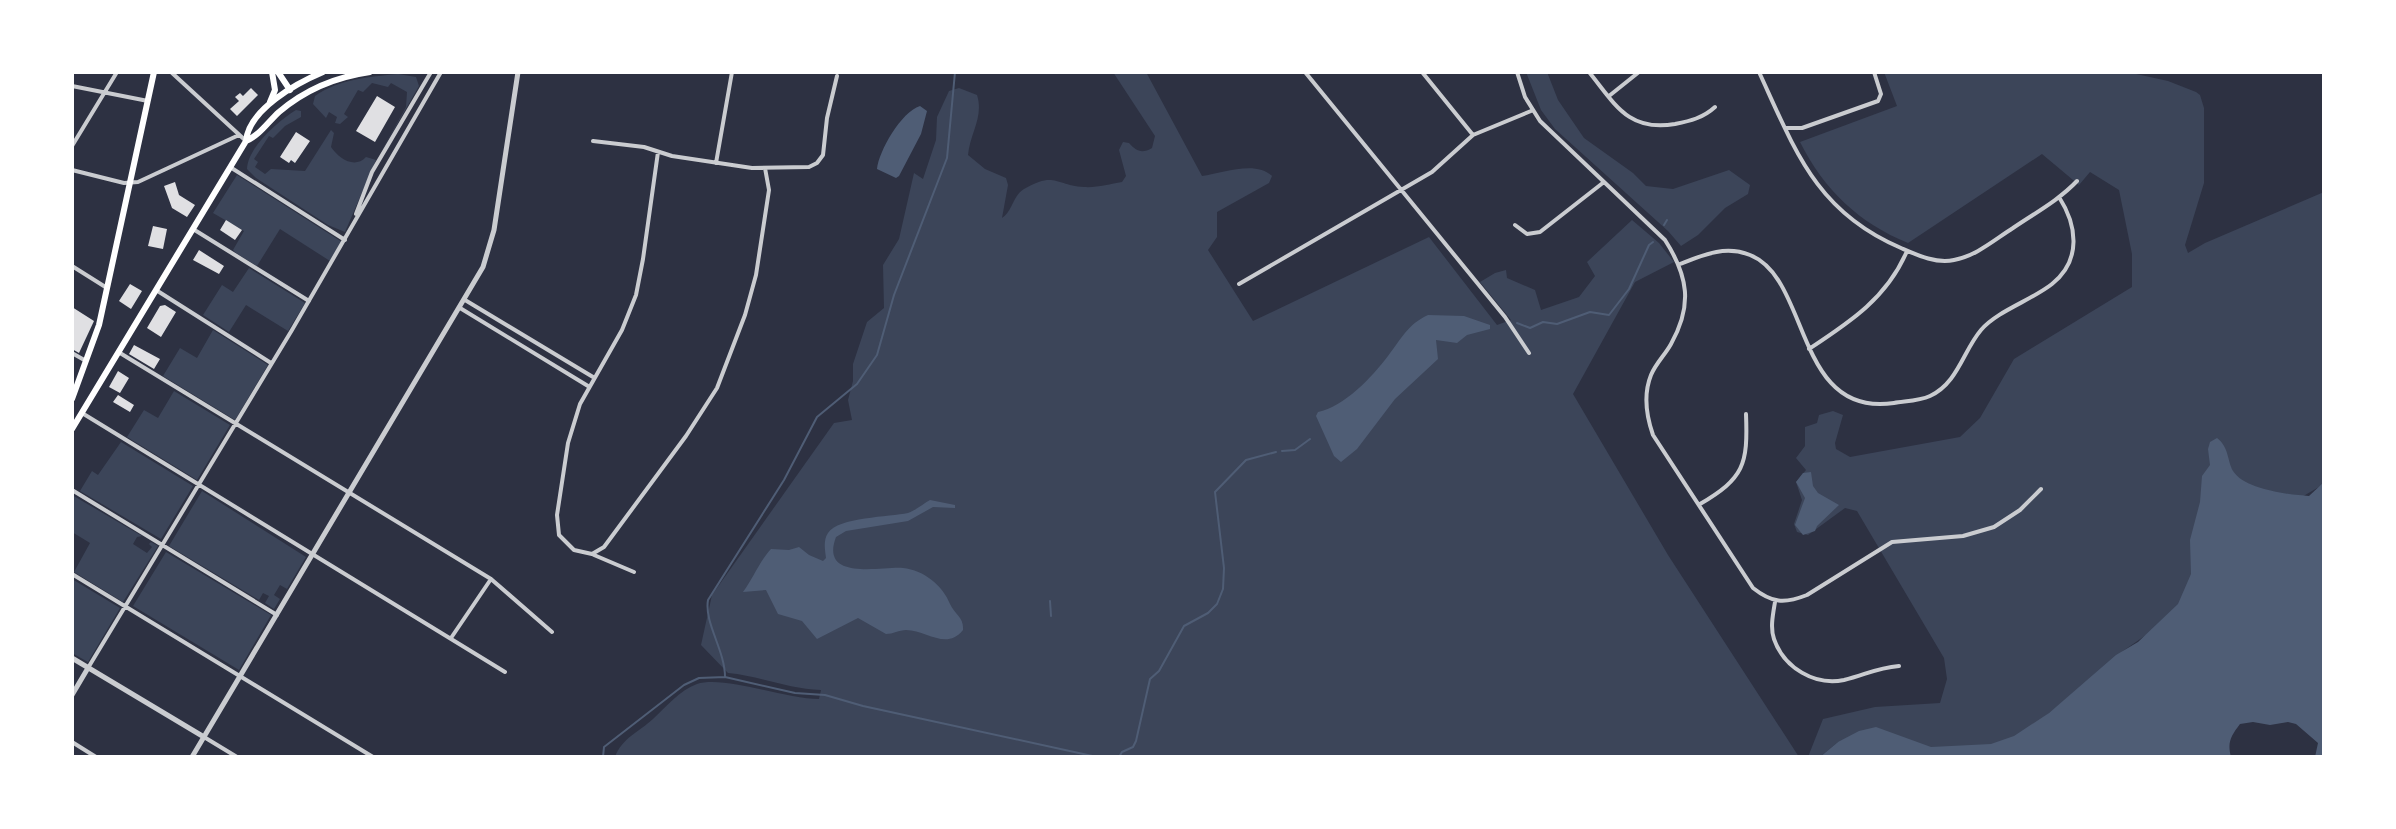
<svg xmlns="http://www.w3.org/2000/svg" width="2396" height="829" viewBox="0 0 2396 829" font-family="'IBM Plex Serif',serif">
  <style>
    .green { fill: #3c4559 }
    .water { fill: #4f5d75 }
    .lines { fill: none; stroke-linecap: round; stroke-linejoin: round }
    .stream { stroke: #4f5d75; stroke-width: 2 }
    .building { fill: #e0e0e3 }
    .minor { stroke: #caccd0; stroke-width: 4 }
    .tertiary { stroke: #caccd0; stroke-width: 5 }
    .secondary { stroke: #fff; stroke-width: 6 }
    .primary { stroke: #fff; stroke-width: 6 }
  </style>
  <rect width="100%" height="100%" fill="#2d3142"/>
  <!-- green -->
  <path class="green" d="M1113 72H1146L1202 176C1222 173 1256 160 1272 176L1269 183 1217 212V237L1208 250 1253 321 1429 237 1497 325 1511 320 1480 282 1495 273 1506 270 1507 278 1535 290 1541 310 1579 297 1595 276 1587 262 1632 220 1659 243 1674 262 1635 282 1573 394 1668 555 1799 757H615C622 738 639 732 653 719 666 707 680 690 697 684 724 675 786 699 819 699L821 690C789 689 760 676 728 673L701 645 712 595 834 423 852 420 848 400 853 381V364L867 322 884 308 883 265 899 239 914 173 923 179 936 140 937 117 949 91 959 88 977 95C984 117 970 133 968 155L985 169 1006 178 1008 185 1002 218C1013 211 1013 195 1024 189 1055 171 1055 185 1084 187 1096 188 1110 184 1122 182L1126 176 1119 150 1123 142 1129 143C1136 151 1142 154 1152 148L1155 136Z
    M1526 72H1547L1558 100 1584 138 1633 173 1646 186 1673 189 1729 170 1750 185 1748 194 1725 208 1698 235 1681 246 1668 231 1555 129 1541 110Z
    M1884 72H2127L2168 81 2196 92 2200 95 2204 108V183L2185 245 2188 253 2205 243 2324 192V484L2300 498 2240 485 2215 440 2196 539 2193 595 2156 628 2123 651 2010 746 1948 753 1838 742 1820 757H1808L1823 719 1875 707 1940 703 1947 679 1944 658 1857 511 1845 508 1808 535 1797 532 1794 524 1802 500 1796 482 1806 470 1796 458 1805 446V427L1817 423 1819 415 1833 411 1843 415 1835 443 1836 449 1850 457 1960 437 1980 418 2014 359 2132 287V254L2119 190 2090 172 2079 185 2042 154 1908 243C1859 223 1824 190 1800 142L1897 106Z
    M398 74 416 77 419 86 381 152 406 107 407 92 391 83 388 87 372 83 363 92 358 90 344 114 348 117 340 124 335 123 337 117 329 112 326 118 313 104 315 96C339 79 369 77 398 74Z
    M296 110 301 111V117L285 126 273 138 269 136 254 159 258 162 255 167 265 174 271 169 305 171 331 130 334 133 331 147C339 159 355 169 366 157L376 160 345 232 328 225 256 178 247 169C248 147 278 121 296 110Z
    M237 175 342 242 330 261 280 229 257 266 236 253 233 250 244 231 213 213Z
    M249 268 305 303 288 331 246 305 229 332 203 315 222 285 233 292Z
    M213 330 268 365 235 420 163 376 180 348 197 358Z
    M174 391 230 425 197 480 127 437 144 410 158 418Z
    M121 442 193 486 161 539 80 491 92 471 98 475Z
    M202 491 306 557 287 589 280 585 274 595 280 599 274 609 265 603 269 596 263 593 259 600 169 546Z
    M72 495 142 536 137 537 133 544 147 553 152 547 149 544 151 542 158 546 123 602 74 572 90 543 72 532Z
    M166 552 271 615 239 670 133 606Z
    M72 579 120 608 88 662 72 653Z"/>
  <!-- water -->
  <path class="water" d="M920 106 927 111 921 134 899 176 896 178 877 169C879 151 901 112 920 106Z
    M1428 315 1464 316 1490 325V329L1467 335 1457 343 1436 340 1438 359 1395 399 1357 449 1341 462 1334 456 1316 416 1318 412C1344 407 1372 377 1388 356 1401 339 1408 324 1428 315Z
    M2217 438C2229 447 2227 460 2233 471 2244 489 2289 495 2309 496L2324 482V757H2315L2318 743 2296 724 2288 722 2270 725 2253 722 2240 724C2231 736 2227 742 2231 757H1820L1838 742 1859 731 1876 727 1931 747 1991 744 2014 736 2049 713 2116 655 2138 642 2178 604 2191 574 2190 540 2200 502 2202 476 2210 465 2208 449 2210 442Z
    M1811 472 1813 486 1818 493 1839 505 1817 526 1815 531 1803 535 1795 525 1805 498 1796 482 1803 473Z
    M930 500 955 505V508L933 507 908 521 846 531 836 537C819 582 883 566 903 568 924 570 943 586 950 604 955 615 964 617 963 630 946 651 927 630 906 630 899 630 893 634 886 634L858 618 817 639 802 621 778 614 766 590 743 592C753 579 759 562 771 549L789 550 799 547 809 555 823 561 826 558C825 550 823 540 828 533 838 517 890 517 908 513 916 510 923 504 930 500Z"/>
  <g class="lines">
    <!-- stream -->
    <path class="stream" d="M1664 225 1667 220
      M1517 323 1530 328 1543 322 1557 324 1590 312 1609 315 1629 289 1649 245 1653 242
      M1282 451 1295 450 1310 439
      M1050 601 1051 616
      M725 677C725 650 704 623 708 600L784 480 817 417 857 384 877 355 894 295 947 158 955 72
      M603 757 604 747 684 685 699 678 725 677 795 693 825 695 863 706 1097 757
      M1119 757 1122 752 1133 747 1136 741 1150 679 1159 671 1184 626 1208 613 1217 604 1223 589 1224 568 1215 492 1246 460 1276 452"/>
  </g>
  <!-- building -->
  <path class="building" d="M251 88 258 95 237 116 230 109 239 101 235 97 240 93 243 96Z
    M377 96 395 107 375 142 356 131Z
    M296 132 310 141 295 163 291 160 289 163 280 157Z
    M175 182 179 195 195 205 187 217 172 208 164 186Z
    M226 220 242 230 235 240 220 230Z
    M153 226 167 229 163 249 148 246Z
    M199 250 224 266 219 274 193 260Z
    M130 284 142 291 131 309 119 301Z
    M165 305 176 312 161 337 147 328 160 306Z
    M72 307 94 321 79 353 72 349Z
    M134 345 160 359 154 369 129 354Z
    M118 371 129 378 120 393 109 387Z
    M118 395 134 405 130 412 113 402Z"/>
  <g class="lines">
    <!-- minor -->
    <path class="minor" d="M171 72 246 141
      M1305 72 1505 317 1529 353
      M1422 72 1473 135
      M1517 72 1525 97 1540 121 1665 240C1688 276 1693 305 1671 344 1665 355 1656 363 1651 375 1643 395 1646 415 1653 435L1753 588C1772 603 1784 604 1807 595L1892 542 1963 536 1994 527 2020 510 2041 489
      M1589 72C1615 104 1628 132 1675 124 1690 121 1703 118 1715 107
      M1759 72C1795 150 1816 212 1901 248 1917 255 1936 264 1954 260 1976 256 1994 240 2013 228 2035 213 2059 200 2077 181
      M72 86 148 101
      M1609 96 1639 72
      M1785 128H1802L1878 101 1881 94 1874 72
      M593 141 644 147 672 156 752 168 809 167 817 163 823 155 827 118 837 76
      M72 146 117 72
      M658 152 643 259 636 295 622 330 580 404 568 443 557 515 559 535 574 550 592 554 604 547 686 436 717 388 745 315 756 275 769 190 765 168
      M716 163 732 72
      M230 167 345 240
      M72 170 124 183 138 182 239 135
      M356 214 372 172 431 72
      M1515 225 1527 234 1540 232 1604 182
      M193 229 309 301
      M1680 264C1703 255 1725 245 1750 255 1811 279 1794 418 1894 403 1906 401 1919 401 1930 396 1958 383 1963 351 1981 330 1997 311 2032 300 2052 284 2082 260 2077 225 2059 197
      M72 266 107 288
      M1239 284 1432 172 1473 135 1531 111
      M156 290 271 363
      M465 300 593 377
      M460 308 588 386
      M1809 349C1850 322 1887 298 1907 251
      M72 353 86 361
      M120 353 491 579 552 632
      M82 413 505 672
      M72 490 277 615
      M1700 504C1744 478 1748 465 1746 414
      M594 555 634 572
      M72 574 373 757
      M1775 602C1773 614 1770 628 1774 639 1784 668 1815 686 1844 680 1865 675 1876 668 1899 666
      M451 638 491 579
      M88 668 292 330 441 72
      M204 737 237 757
      M72 742 96 757"/>
    <!-- tertiary -->
    <path class="tertiary" d="M72 658 204 737
      M72 695 88 668
      M192 757 483 267 494 230 518 72"/>
    <!-- secondary -->
    <path class="secondary" d="M72 399 99 325 154 72"/>
    <!-- primary -->
    <path class="primary" d="M278 72 290 90
      M270 102 275 90 272 72
      M246 141C260 135 268 122 279 112 306 89 335 77 370 72
      M72 429 246 141C249 109 297 83 323 72"/>
  </g>
  <!-- border -->
  <rect width="2396" height="829" fill="none" stroke="#ffffff" stroke-width="148"/>
</svg>
